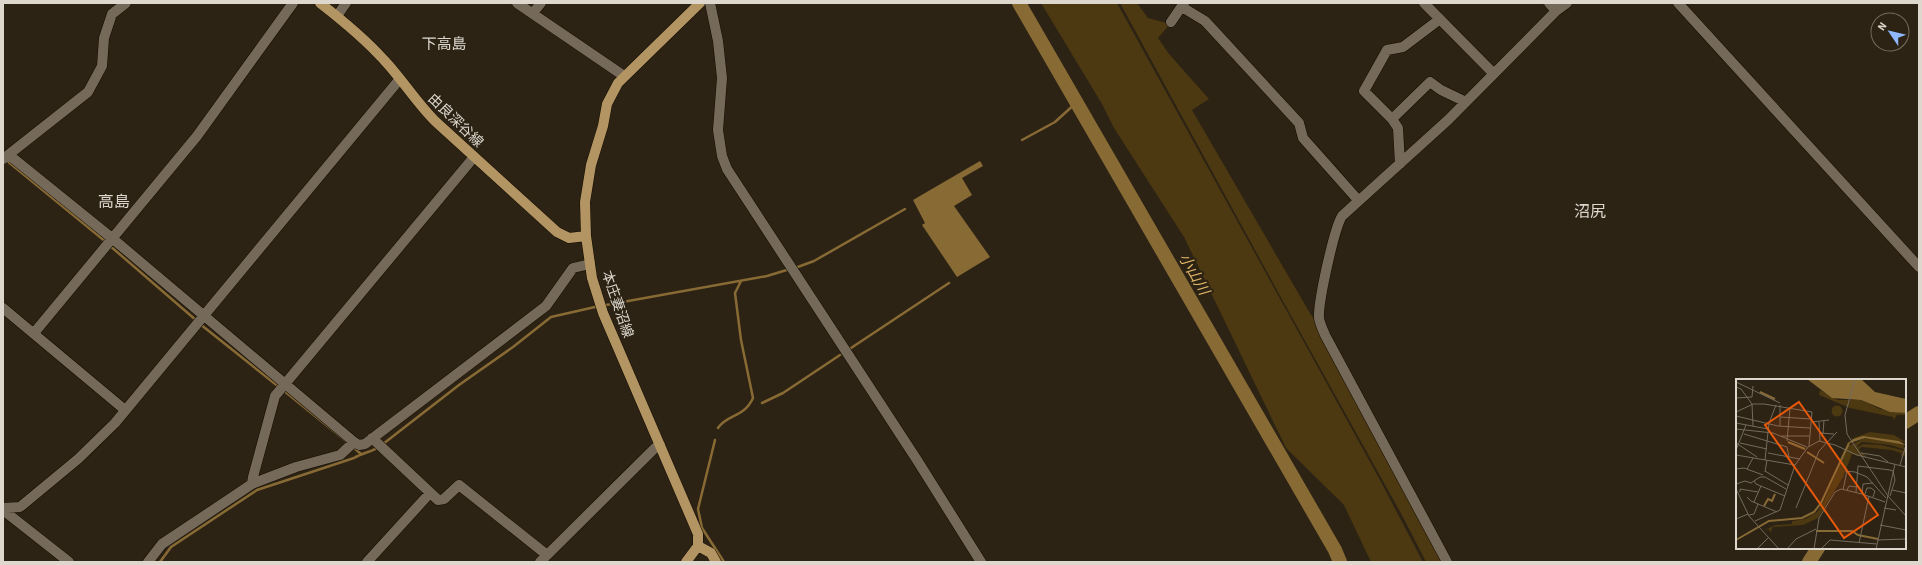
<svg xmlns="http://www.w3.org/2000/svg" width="1922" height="565" viewBox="0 0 1922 565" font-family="'Source Sans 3','Noto Sans JP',sans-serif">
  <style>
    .green { fill: #4c3811 }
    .water { fill: #886a35 }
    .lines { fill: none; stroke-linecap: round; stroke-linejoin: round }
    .stream { stroke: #886a35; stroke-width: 2.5 }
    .river { stroke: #886a35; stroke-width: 14 }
    .minor-casing { stroke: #140c02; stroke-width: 11 }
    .major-casing { stroke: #140c02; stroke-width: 11 }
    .minor { stroke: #756a59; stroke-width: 10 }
    .major { stroke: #b39563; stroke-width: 10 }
    .labels { text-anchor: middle; stroke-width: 4; stroke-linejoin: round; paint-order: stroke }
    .street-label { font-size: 14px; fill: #ddd7ce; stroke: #2c2314 }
    .neighbourhood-label { font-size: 15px; fill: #ddd7ce; stroke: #2c2314 }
    .water-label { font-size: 15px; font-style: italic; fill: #e3b768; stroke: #2c2314 }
    .quarter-label { font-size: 16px; fill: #ddd7ce; stroke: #2c2314 }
    .inset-river { fill: none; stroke: #886a35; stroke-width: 2 }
    .inset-road { fill: none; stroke: #736b5e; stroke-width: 1 }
    .view { fill: #e8590c; fill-opacity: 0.15; stroke: #e8590c; stroke-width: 2 }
    .inset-edge { fill: none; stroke: #ddd7ce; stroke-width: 2 }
  </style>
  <rect width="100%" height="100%" fill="#2c2314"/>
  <!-- green -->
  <path class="green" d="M1041 3H1117L1380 480 1423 562H1371L1344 505 1286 448 1184 237 1114 128 1102 104Z
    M1120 3H1137L1148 18 1170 24 1158 38 1169 54 1209 99 1192 110 1311 315 1316 320 1443 562H1426L1404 519 1284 303Z"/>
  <!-- water -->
  <path class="water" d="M980 161 983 166 962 178 972 195 954 206 990 257 957 277 922 225 925 223 913 200Z"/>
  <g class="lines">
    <!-- stream -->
    <path class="stream" d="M1022 140 1055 122 1077 102
      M6 160 106 242
      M109 245 197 321
      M795 268 814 261 905 209
      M606 305 767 276 790 269
      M200 324 279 387
      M851 348 949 283
      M283 390 346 441
      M762 403 783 393 840 355
      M718 428C727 414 744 418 753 398L741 340 735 293 741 281
      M715 440 698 509 702 528 724 562
      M383 444 459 385 513 347 551 317 595 307
      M353 447 361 454
      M160 562 171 547 257 490 354 458C362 453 371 452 379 447"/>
    <!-- river -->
    <path class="river" d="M1019 3 1335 550 1340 562
      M1905 422 1919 413
      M1809 562 1818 548"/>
    <defs>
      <path id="minor" d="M517 3 624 76
        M710 3 718 41 722 78 718 130 722 156 727 169 917 460 981 562
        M1424 3 1494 74
        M1549 3 1556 11
        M1678 3 1919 267
        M1182 7 1205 21 1299 123 1303 138 1358 200
        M533 13 541 3
        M337 16 346 3
        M1171 22 1184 3
        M1392 119 1430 82 1441 90 1466 102
        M9 155 113 239 354 442
        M3 159 88 92 102 66 104 38 112 14 126 3
        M1400 164 1398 128 1392 119 1364 91 1387 50 1403 47 1440 19
        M3 308 125 410
        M34 333 197 136 293 3
        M372 438 438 500 444 499 459 485 547 555
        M252 484 253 477 275 396 474 157
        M3 508 20 507 78 459 115 423 399 80
        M3 510 69 562
        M148 562 162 544 252 484 296 467 340 455 354 442 359 445 365 444 546 306 573 268 590 264
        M367 562 430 493
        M540 562 655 448 660 445
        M1447 562 1325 335C1323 330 1320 324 1319 318 1318 302 1334 229 1342 216L1448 120 1556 11 1567 3"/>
      <path id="major" d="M320 3C342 20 365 39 384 60 402 79 416 102 435 121L557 232 569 238 586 236
        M698 546 711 553 716 562
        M686 562 698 546V534L603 313 592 278 586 236 585 202 591 165 603 126 607 104 618 83 700 3"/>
    </defs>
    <!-- minor casing -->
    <use href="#minor" class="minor-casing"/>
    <!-- major casing -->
    <use href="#major" class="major-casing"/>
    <!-- minor -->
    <use href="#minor" class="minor"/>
    <!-- major -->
    <use href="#major" class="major"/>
  </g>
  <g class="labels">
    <!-- street labels -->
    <g class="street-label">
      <text transform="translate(456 120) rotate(44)" y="5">由良深谷線</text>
      <text transform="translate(618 304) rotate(71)" y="5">本庄妻沼線</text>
    </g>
    <!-- neighbourhood labels -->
    <g class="neighbourhood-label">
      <text x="444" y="49">下高島</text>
    </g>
    <!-- water labels -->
    <g class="water-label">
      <text transform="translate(1194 274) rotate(60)" y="5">小山川</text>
    </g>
    <!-- quarter labels -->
    <g class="quarter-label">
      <text x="114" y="207">高島</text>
      <text x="1590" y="217">沼尻</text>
    </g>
  </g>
  <!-- overview -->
  <g transform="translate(1736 379)">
    <rect width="170" height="170" fill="#2c2314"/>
    <path d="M84 11 102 21H125L144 30 170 34V36H161L158 41 157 38 114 29 83 16ZM95.5 32a5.5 5.5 0 1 1 11 0a5.5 5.5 0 1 1-11 0ZM134 53 158 56 168 62 170 59V63L117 59ZM129 59 167 65 170 71 154 66 126 63 118 70 127 65 145 66 170 72V76L165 78V74L156 71 125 68 123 71 131 78 122 77V80V77L116 75 107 98 82 139 67 146 37 148 34 154 33 150 28 151 40 146 56 145V142L69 140 81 133 88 122 112 67Z" fill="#4c3811"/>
    <path d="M71 0H125L139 13 170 20V34L154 33 125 21 96 19ZM127 57 163 62 170 66 129 59 111 65 117 60Z" fill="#886a35"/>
    <path class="inset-river" d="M24 13 39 20M52 63 69 70M71 73 88 84M28 127 32 120 36 122 39 115M80 152H116L122 156 142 160M0 161 33 142 66 139 78 133 85 124 113 64"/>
    <path class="inset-road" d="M119 0 109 36 111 55 152 117 170 137M0 3 44 24M0 8 5 10 16 25 17 47M0 19 16 18 17 7M44 26V47M0 33 17 25H28L76 33M0 37 42 47 74 49M44 38 75 40M76 43 93 41M83 43 84 62M0 44 32 50M0 50 37 54 71 68M84 54 98 55M8 55 51 68 53 78M87 55 88 41M45 57H73M51 62 54 29M0 64 21 78M4 64 31 70M73 67 76 33M0 71 10 46M32 74 64 80M125 74 144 77 152 83M0 76 59 86 72 68 83 62 99 66 121 76 170 88M29 81 33 44 40 26M164 86 170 66M0 90 8 89 27 96M0 90V110M11 90 17 79M29 92 52 106M109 92 119 93 131 98 150 119M29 93 31 81M18 102 20 105 49 117M0 105 9 102 15 104 24 98H29L50 110M0 110 13 137 43 170M107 111 111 92M111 111 113 107 121 108M156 111 170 114M4 113V110L22 113M120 113 122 87 154 91 157 92 159 101 154 117M126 115 127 105 137 104M129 115 131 109H135L139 112 137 118M11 118 15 122 41 133M18 123 25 107M60 129 83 72 101 53M148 129 160 131M13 136 18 135 22 125M0 140 12 135M19 142 44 131 59 86M144 146 170 151M141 161 170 160M123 164 133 117M21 170 32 159M51 170 60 160 80 150M78 170 83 139 99 113 105 110 126 115 149 123M85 170 94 161 141 165M140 170 159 85"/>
    <path class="view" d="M63 23 142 136 108 159 29 46Z"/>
    <rect width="170" height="170" class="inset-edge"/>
  </g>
  <!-- border -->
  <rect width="1922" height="565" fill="none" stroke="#ddd7ce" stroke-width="8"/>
  <!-- north arrow -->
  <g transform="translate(1890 32) rotate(305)"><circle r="19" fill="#2c2314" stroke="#736b5e"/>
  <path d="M0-3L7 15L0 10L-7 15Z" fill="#8fb8fd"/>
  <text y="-6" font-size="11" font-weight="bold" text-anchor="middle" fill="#ddd7ce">N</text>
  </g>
</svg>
